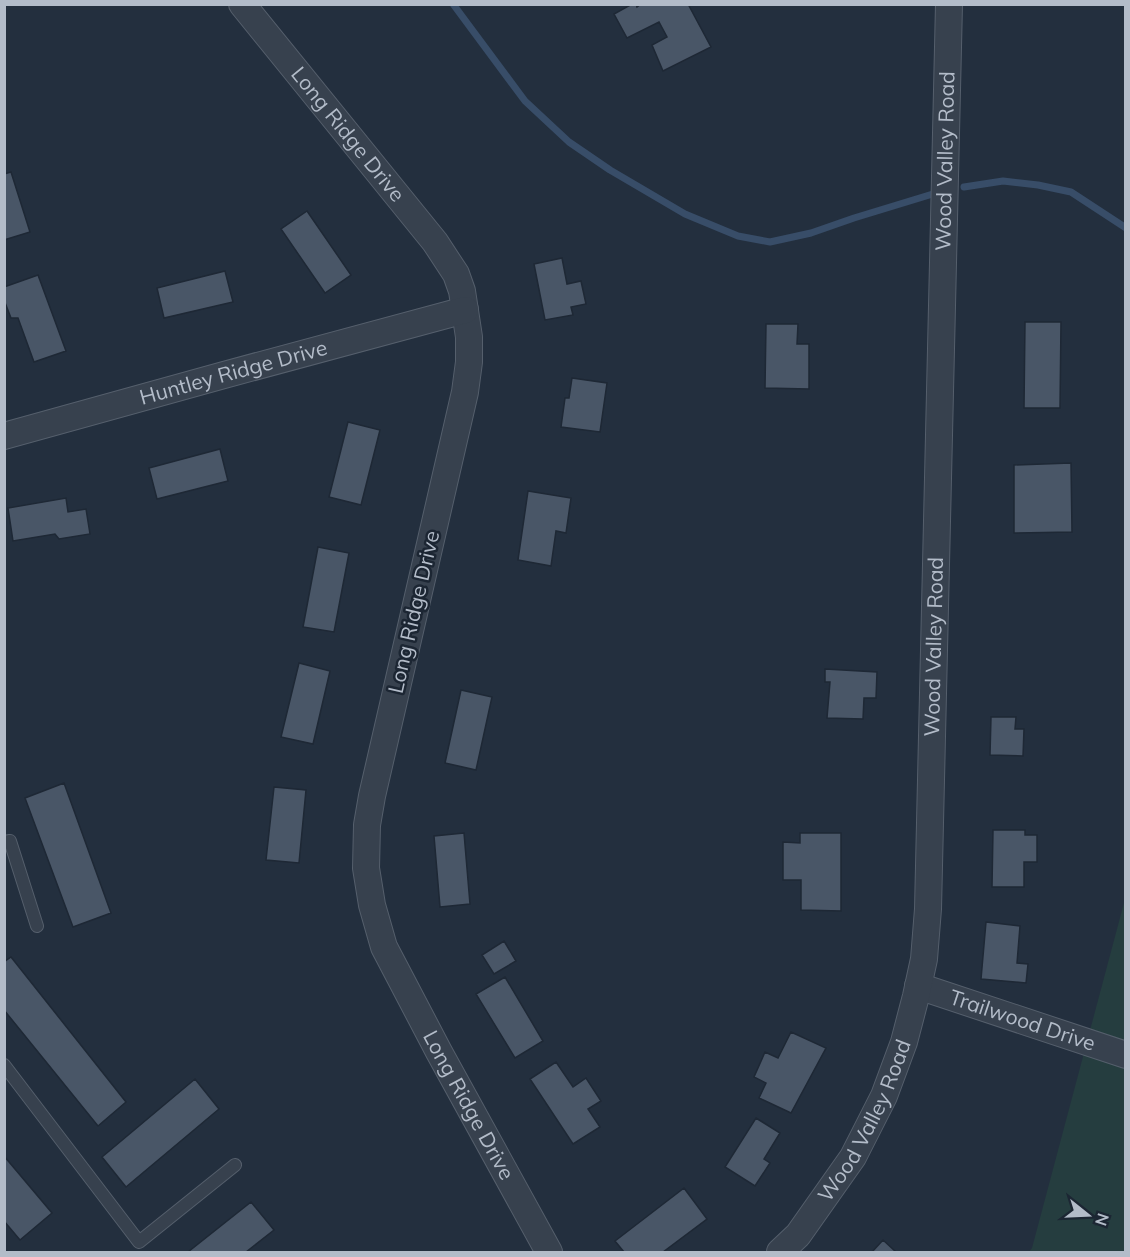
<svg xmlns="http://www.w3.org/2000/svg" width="1130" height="1257" viewBox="0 0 1130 1257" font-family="Mulish,sans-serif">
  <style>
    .green { fill: #253d3f }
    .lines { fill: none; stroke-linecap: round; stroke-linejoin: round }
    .stream { stroke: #384d68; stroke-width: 7 }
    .building { fill: #495667; stroke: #1e2835; stroke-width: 1.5 }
    .lane-casing { stroke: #555f6c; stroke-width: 14 }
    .street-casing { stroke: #555f6c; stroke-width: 28 }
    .lane { stroke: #37414e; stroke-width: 12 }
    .street { stroke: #37414e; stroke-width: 26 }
    .labels { text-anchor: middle; stroke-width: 5; stroke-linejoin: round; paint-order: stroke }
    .street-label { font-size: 21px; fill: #b3bcc9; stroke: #1c2633 }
  </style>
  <rect width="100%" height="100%" fill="#232f3e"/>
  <!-- green -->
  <path class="green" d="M1125 899V1252H1029L1032 1248Z"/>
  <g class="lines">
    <!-- stream -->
    <path class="stream" d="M453 4 525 101 569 142 610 170 685 214 738 236 770 242 811 233 854 218 936 193
      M964 187 1003 181 1038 185 1071 192 1126 228"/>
  </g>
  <!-- building -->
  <path class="building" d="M632 4H636L637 7 641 4H688L711 47 663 71 652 45 667 37 659 22 627 38 614 14Z
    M11 172 30 232 4 240V174Z
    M307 211 351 275 325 293 281 229Z
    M562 258 567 284 581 281 586 304 571 307 573 315 545 320 534 264Z
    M225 271 233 302 164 318 157 288Z
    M38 275 66 351 34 362 18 318H11L4 300V287Z
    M1025 322H1061L1060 408H1024Z
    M766 324H798L797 344H809V389L765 388Z
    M572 378 607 383 600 432 561 427 565 398H569Z
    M348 422 380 430 361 505 329 497Z
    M220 449 228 481 157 499 149 468Z
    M1071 463 1072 532 1014 533V465Z
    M528 491 571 498 566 533 556 531 551 566 518 560Z
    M66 498 68 512 86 509 90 534 59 539 55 534 13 541 8 508Z
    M318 547 349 553 334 632 303 627Z
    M299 663 330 671 313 744 281 737Z
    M825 669 877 672 876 698H864L863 719 827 718 830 682H825Z
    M461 690 492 697 476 770 445 763Z
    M991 717H1016L1015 729H1024L1023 756 990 755Z
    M64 783 111 913 73 927 25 798Z
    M274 787 306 790 299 863 266 860Z
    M993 830H1025V835H1037V862H1024V887H992Z
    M464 833 470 904 440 907 434 836Z
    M800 833H841V911L801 910V880H783V842L800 843Z
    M986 922 1020 926 1017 963 1028 964 1026 983 981 979Z
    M504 941 516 961 494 974 482 955Z
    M11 957 126 1102 98 1126 4 1010V962Z
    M505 977 543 1041 515 1058 476 994Z
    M791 1032 826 1048 791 1113 759 1098 766 1083 754 1077 765 1052 778 1058Z
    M556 1062 573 1087 586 1078 601 1101 588 1109 600 1127 573 1144 530 1079Z
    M195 1079 219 1109 126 1187 102 1157Z
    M756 1118 780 1133 764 1159 770 1163 755 1186 725 1167Z
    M4 1156 52 1213 20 1240 4 1221Z
    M684 1188 707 1219 663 1252H624L615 1241Z
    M251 1202 274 1230 246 1252H188Z
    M883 1240 896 1252H872Z"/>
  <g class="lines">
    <defs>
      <path id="lane" d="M4 842 10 841 37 926
        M4 1065 139 1242 235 1165"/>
      <g id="street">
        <path id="s1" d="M242 4 435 242 456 274 462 291 469 337V362L465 392 372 796 367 825 366 868 372 905 384 947 439 1052 549 1252"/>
        <path id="s2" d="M4 436 224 375 465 310"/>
        <path id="s3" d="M918 986 1126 1055"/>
        <path id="s4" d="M780 1252 798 1235 853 1157 884 1096 904 1042 916 996 924 959 928 909 949 4"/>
      </g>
    </defs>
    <!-- lane casing -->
    <use href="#lane" class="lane-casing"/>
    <!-- street casing -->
    <use href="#street" class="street-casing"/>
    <!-- lane -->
    <use href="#lane" class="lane"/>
    <!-- street -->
    <use href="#street" class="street"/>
  </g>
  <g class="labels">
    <!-- street labels -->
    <g class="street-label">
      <text dy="7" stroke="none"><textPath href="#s1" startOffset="168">Long Ridge Drive</textPath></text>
      <text dy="7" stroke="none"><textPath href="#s4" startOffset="1130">Wood Valley Road</textPath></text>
      <text dy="7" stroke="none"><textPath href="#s2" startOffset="238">Huntley Ridge Drive</textPath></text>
      <text transform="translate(414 612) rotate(-77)" y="7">Long Ridge Drive</text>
      <text dy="7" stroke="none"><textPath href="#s4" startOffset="644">Wood Valley Road</textPath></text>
      <text dy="7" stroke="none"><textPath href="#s3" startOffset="110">Trailwood Drive</textPath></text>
      <text dy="7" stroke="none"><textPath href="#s1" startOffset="1212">Long Ridge Drive</textPath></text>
      <text dy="7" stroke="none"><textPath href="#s4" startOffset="158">Wood Valley Road</textPath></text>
    </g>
  </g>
  <!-- border -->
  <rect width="1130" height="1257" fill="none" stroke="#b3bcc9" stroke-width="12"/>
  <!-- north arrow -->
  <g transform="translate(1088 1215) rotate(108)" stroke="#1c2633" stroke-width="4.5" paint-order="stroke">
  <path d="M0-4.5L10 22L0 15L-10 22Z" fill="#b3bcc9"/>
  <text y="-9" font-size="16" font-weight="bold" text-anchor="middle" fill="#b3bcc9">N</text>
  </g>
</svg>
